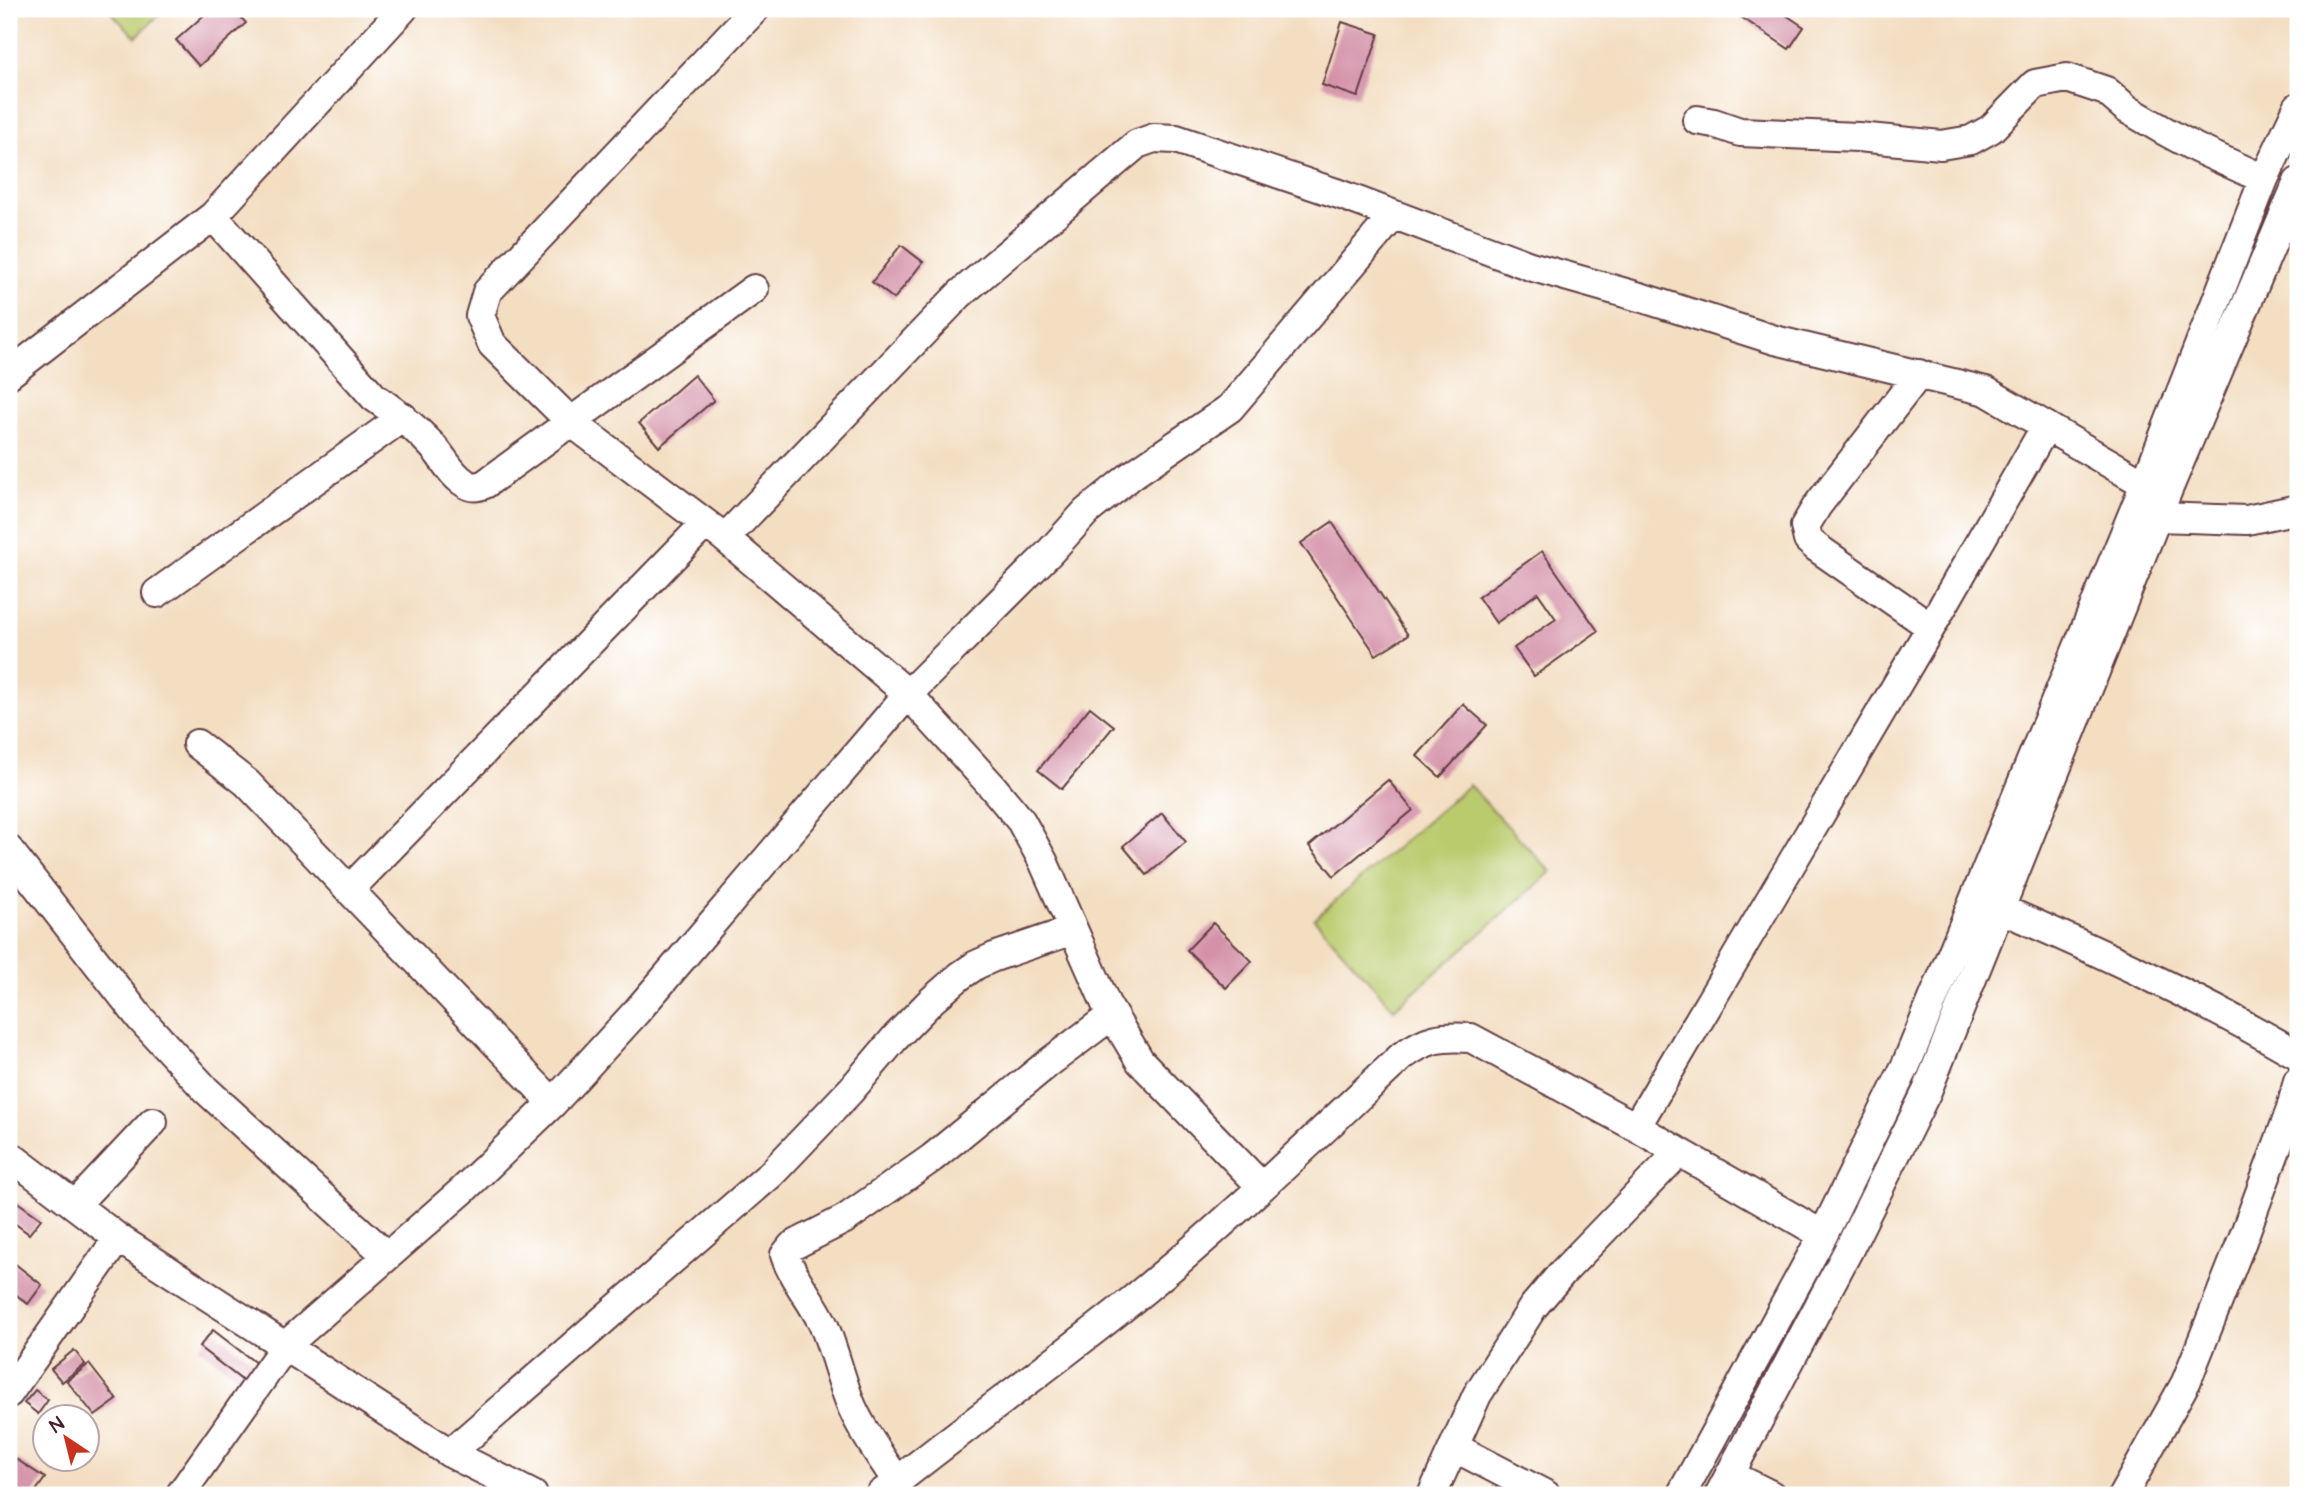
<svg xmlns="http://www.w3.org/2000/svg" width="2307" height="1504" viewBox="0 0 2307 1504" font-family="'Architects Daughter',sans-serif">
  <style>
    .green { fill: #bacb6d; stroke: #82754c; stroke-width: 2 }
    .building { fill: #d492a9 }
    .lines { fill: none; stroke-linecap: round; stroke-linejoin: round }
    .minor-casing { stroke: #633c42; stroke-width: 32 }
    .minor { stroke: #fff; stroke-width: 28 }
  </style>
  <rect width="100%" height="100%" fill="#fff"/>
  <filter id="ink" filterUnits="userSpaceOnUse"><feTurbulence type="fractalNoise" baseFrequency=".0143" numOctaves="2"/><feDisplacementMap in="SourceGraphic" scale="14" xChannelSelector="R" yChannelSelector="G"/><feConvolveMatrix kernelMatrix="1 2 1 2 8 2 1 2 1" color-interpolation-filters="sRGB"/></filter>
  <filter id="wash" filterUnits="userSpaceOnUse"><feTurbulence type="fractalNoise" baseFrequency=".00686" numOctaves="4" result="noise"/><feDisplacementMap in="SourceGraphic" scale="28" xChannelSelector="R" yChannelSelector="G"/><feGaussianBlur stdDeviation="1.57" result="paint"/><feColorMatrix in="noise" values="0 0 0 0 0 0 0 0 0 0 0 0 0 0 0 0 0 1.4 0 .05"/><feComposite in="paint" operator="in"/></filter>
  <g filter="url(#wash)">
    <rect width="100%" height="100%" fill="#f3dec2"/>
    <!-- green -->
    <path class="green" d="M107 9H165L136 37Z
      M1469 785 1551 872 1394 1009 1314 919Z"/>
    <g id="blocks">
      <!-- building -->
      <path class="building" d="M211 9H233L246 23 199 66 176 40Z
        M1742 9H1777L1804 27 1789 49 1738 15Z
        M1342 22 1379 34 1358 97 1322 85Z
        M901 245 923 262 894 299 872 282Z
        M694 375 714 400 659 447 639 423Z
        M1332 522 1408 635 1376 655 1301 543Z
        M1542 551 1598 631 1534 676 1514 648 1556 619 1538 593 1496 623 1478 597Z
        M1463 704 1487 725 1440 777 1417 756Z
        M1090 707 1114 726 1062 789 1038 770Z
        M1388 780 1413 810 1334 876 1309 846Z
        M1162 813 1186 842 1147 875 1123 846Z
        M1213 923 1252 961 1226 988 1187 950Z
        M9 1196 41 1219 29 1234 9 1219Z
        M9 1259 42 1285 28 1304 9 1289Z
        M213 1330 261 1367 247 1384 199 1347Z
        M74 1350 85 1364 62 1382 51 1369Z
        M89 1364 117 1400 95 1416 67 1381Z
        M35 1390 48 1400 38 1414 24 1403Z
        M16 1459 45 1478 33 1495H9V1470Z"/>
    </g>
  </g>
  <g filter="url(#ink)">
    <use href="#blocks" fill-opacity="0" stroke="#633c42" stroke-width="2"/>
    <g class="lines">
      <defs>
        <path id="minor" d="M755 9 487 292 480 316 492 344 571 422 725 538 908 694 991 785 1021 821 1043 861 1106 1004 1140 1061 1262 1187
          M1697 120 1714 123 1740 132 1858 137 1941 145 1971 140 1991 129 2035 84 2067 78 2106 91 2127 109 2163 130 2196 148 2264 179
          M213 216 374 397C397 413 418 429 436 450 445 461 453 476 465 483 472 488 477 487 485 484L754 289
          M9 374 213 216 403 9
          M1919 374 1817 506 1805 526 1808 540 1816 547 1931 627
          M2143 512 2158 517 2247 520 2298 509
          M725 538 960 294 1137 144 1154 138 1176 139 1339 194 1530 266 1643 298 1775 340 1986 391 2145 484 2167 492
          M157 593 403 417
          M197 744 247 783 553 1103
          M9 850 140 1018 206 1090 387 1256
          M350 889 705 524
          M2001 909C2102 953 2202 999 2298 1055
          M1636 1127 1931 627 2046 426
          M9 1155 118 1238 450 1453 533 1495
          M75 1205 153 1122
          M9 1393 118 1238
          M1454 1447 1546 1495
          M450 1453 771 1174 851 1090 895 1038 931 1001 960 976 976 965 994 957 1073 930
          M1731 1475 1771 1495
          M897 1481C881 1457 864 1434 852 1407 841 1381 835 1352 824 1326 813 1301 793 1280 785 1255L792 1246 845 1219 932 1158 1047 1064 1112 1015
          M180 1495 285 1346 463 1190 553 1103 637 1011 908 694 1049 553 1086 512 1132 475 1230 408 1394 215
          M880 1495C962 1429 1049 1367 1131 1301 1226 1224 1313 1139 1402 1056 1428 1038 1440 1036 1471 1038L1636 1127 1823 1235
          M1432 1495 1477 1395 1533 1307 1562 1273 1679 1152
          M1681 1495 1823 1235 1906 1065 2145 484 2264 179 2298 107
          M1719 1495 1848 1251 1927 1091 2167 492 2298 182
          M2123 1495 2186 1382 2242 1241 2291 1109 2298 1081"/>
      </defs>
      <!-- minor casing -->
      <use href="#minor" class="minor-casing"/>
      <!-- minor -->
      <use href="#minor" class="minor"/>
    </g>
  </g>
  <!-- margin -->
  <rect width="2307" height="1504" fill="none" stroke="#fff" stroke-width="35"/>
  <!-- north arrow -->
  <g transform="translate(66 1438) rotate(325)"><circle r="33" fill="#ffffff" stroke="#b7a5aa" stroke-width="2"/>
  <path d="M0-5L12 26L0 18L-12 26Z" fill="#c8321e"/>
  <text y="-10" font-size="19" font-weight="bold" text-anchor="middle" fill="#4a1f2b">N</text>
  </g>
</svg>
